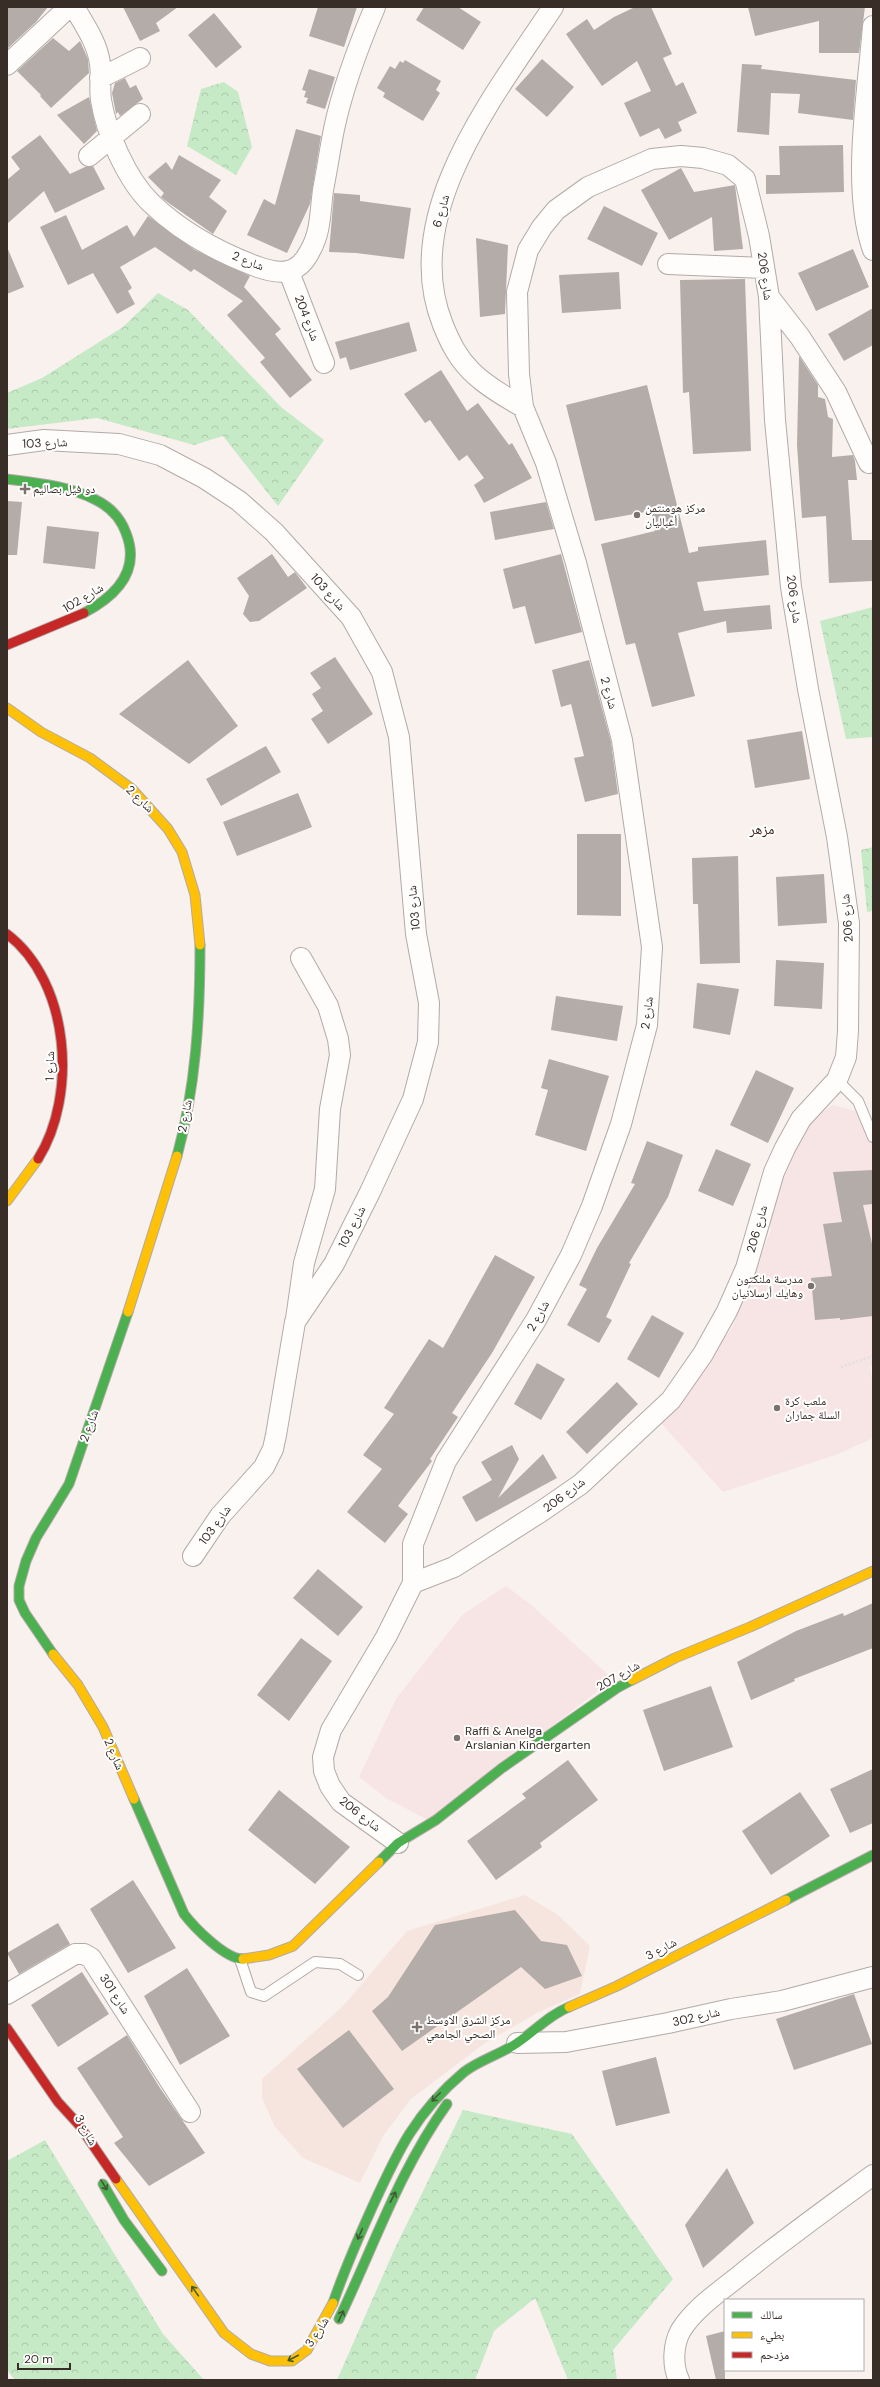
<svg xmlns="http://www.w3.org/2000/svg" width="880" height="2387" viewBox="0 0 880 2387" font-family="'DM Sans','Noto Naskh Arabic',sans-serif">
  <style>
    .education { fill: #f7e4e4 }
    .medical { fill: #f6e5df }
    .forest { fill: url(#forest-crowns) }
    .building { fill: #b4aca8 }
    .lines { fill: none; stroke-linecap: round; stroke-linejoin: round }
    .lane-casing { stroke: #b2aaa6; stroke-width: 12 }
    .street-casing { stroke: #b2aaa6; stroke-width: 22 }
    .fast-casing { stroke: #b2aaa6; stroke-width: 11 }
    .slow-casing { stroke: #b2aaa6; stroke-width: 11 }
    .jam-casing { stroke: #b2aaa6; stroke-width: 11 }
    .path { stroke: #e2dfdf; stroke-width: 2.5; stroke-dasharray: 2 2; stroke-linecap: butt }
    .lane { stroke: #fefdfc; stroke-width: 10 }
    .street { stroke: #fefdfc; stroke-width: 20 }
    .fast { stroke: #4caf50; stroke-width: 9 }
    .slow { stroke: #ffc107; stroke-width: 9 }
    .jam { stroke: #c62828; stroke-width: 9 }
    .oneway { stroke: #405a36 }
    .poi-dot { fill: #7c726d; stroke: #fff; stroke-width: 1.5 }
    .labels { text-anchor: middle; stroke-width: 4; stroke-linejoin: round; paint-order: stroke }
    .street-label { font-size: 12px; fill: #392d28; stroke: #fff }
    .poi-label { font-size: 12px; fill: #392d28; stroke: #fff; text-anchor: start }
    .quarter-label { font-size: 14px; fill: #3a2219; stroke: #fff }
  </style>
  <defs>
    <pattern id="forest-crowns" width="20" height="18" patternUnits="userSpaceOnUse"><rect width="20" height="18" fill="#c6e9c6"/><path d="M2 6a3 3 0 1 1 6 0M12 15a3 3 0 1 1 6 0" fill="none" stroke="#abc8aa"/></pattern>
  </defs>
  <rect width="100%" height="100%" fill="#f9f1ee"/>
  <!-- education -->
  <path class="education" d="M833 1105 863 1113 873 1140V1366H870L873 1386V1438L838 1454 723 1492 654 1415 688 1382 731 1330 771 1230 768 1211 799 1128Z
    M506 1586 530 1604 613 1679 430 1821 386 1798 359 1777 396 1699 462 1615Z"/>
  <!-- medical -->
  <path class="medical" d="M525 1895 558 1915 590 1946 580 1994 537 2013 485 2043 411 2099 383 2136 360 2183 303 2158 275 2127 262 2098V2079L343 2006 407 1931Z"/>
  <!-- forest -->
  <path class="forest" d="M224 82 238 92 252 147 236 175 187 146 201 89Z
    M158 293 188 310 281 407 324 440 278 506 223 436 194 445 97 418 7 429V393L42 378 123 327Z
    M873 607V737L846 739 820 621Z
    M873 847V911L867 912 861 850Z
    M463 2110 572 2134 673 2279 613 2350 617 2380H568L535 2298 494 2331 475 2380H337L395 2248Z
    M45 2140 163 2334 204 2380H15L7 2370V2161Z"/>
  <!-- building -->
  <path class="building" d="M7 7H48L36 22 7 49Z
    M123 7H178L156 23 160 31 140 41Z
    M318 7H357L344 47 309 36Z
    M424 7H458L481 22 463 50 416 20Z
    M635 7H651L672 54 663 58 676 86 683 82 697 113 678 122 682 131 665 139 659 128 640 137 624 103 651 91 637 61 602 86 566 34 587 19 594 30 614 17Z
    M748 7H865L859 53H819V21L755 36Z
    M214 13 242 47 216 68 188 35Z
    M53 38 69 51 80 41 88 59 89 73 51 108 40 96 41 95 17 71Z
    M542 59 574 87 547 117 515 89Z
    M405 60 441 81 436 90 440 93 423 121 383 97 385 93 377 88 390 66 395 69 400 61 403 63Z
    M742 64 762 65 761 69 856 80 853 120 798 113 800 94 771 93 769 135 737 132Z
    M309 69 335 77 325 109 306 103 308 98 304 97 306 91 302 90Z
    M125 78 130 88 136 85 143 99 120 116 118 112 116 114 112 93 115 83Z
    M89 97 97 131 84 144 57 115Z
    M296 129 321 136 310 204 287 253 247 235 264 199 275 205Z
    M40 135 70 174 85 167 93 166 105 189 55 213 44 191 7 224V180L20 169 11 157Z
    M843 145 844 192 766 194V175H780L779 146Z
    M179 155 221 180 209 197 227 211 213 234 170 204 161 197 164 193 148 177 166 162 172 170Z
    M681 168 694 192 735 185 743 249 714 251 712 217 669 240 641 190Z
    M334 193 360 195V201L411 208 404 259 356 253 329 252Z
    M604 206 658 233 642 266 587 239Z
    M66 215 82 250 127 225 134 237 148 216 195 250 250 276 244 287 281 329 275 334 312 380 290 398 260 362 265 358 227 315 243 301 194 269 191 272 155 247 120 267 132 288 128 291 135 304 117 314 93 273 68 285 40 227Z
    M476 238 508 245 505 314 480 317Z
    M7 247 24 287 7 294Z
    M853 249 869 287 816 311 798 273Z
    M619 272 621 309 562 313 559 275Z
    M745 279 751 451 693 454 689 392 683 393 680 280Z
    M873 308V345L844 361 828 334Z
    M409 322 417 351 350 370 346 357 340 359 335 342Z
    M799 356 818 385V397L825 399 828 417 833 419 832 457 853 455 855 461 857 480H848L852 540H873V581L829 583 826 516 802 518 797 445Z
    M441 370 467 411 478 403 509 445 512 443 532 478 484 503 474 485 484 478 467 455 459 461 430 420 425 423 404 394Z
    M647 385 689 553 698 551V547L766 540 769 575 697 582 704 611 770 605 772 629 727 633 726 621 678 633 695 696 652 707 635 643 626 645 601 544 655 531 651 511 595 521 566 405Z
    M7 501 22 502 17 555H7Z
    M546 502 554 529 495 540 490 512Z
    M47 526 99 532 95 569 43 563Z
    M272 554 288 577 295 572 307 588 259 621 250 622 243 614 249 596 237 578Z
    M561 554 582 632 535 644 525 606 513 609 503 569Z
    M335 657 373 714 328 744 311 719 323 711 312 694 321 688 310 673Z
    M188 660 238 726 189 764 119 714Z
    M589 660 611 742 618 794 585 802 574 758 584 756 571 704 561 707 552 670Z
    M802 731 810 779 755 788 747 740Z
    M266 746 281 772 221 806 206 779Z
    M298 793 312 827 237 856 223 822Z
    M577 834H621V916L577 915Z
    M738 856 740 963 700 964 698 904H693L692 858Z
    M824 874 827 923 778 926 776 877Z
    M776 960 824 963 822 1009 774 1006Z
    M697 983 739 989 730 1035 693 1028Z
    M556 996 623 1006 617 1041 551 1030Z
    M549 1059 609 1076 586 1151 535 1135 548 1090 541 1088Z
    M756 1070 794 1088 768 1143 730 1125Z
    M647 1141 683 1155 668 1197 629 1263 631 1264 606 1317 612 1320 599 1343 567 1325 587 1289 579 1285 597 1248 635 1184 631 1183Z
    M716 1149 751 1164 733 1206 698 1191Z
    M873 1170V1204L863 1205 873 1248V1316L840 1320V1318L815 1320 811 1278 832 1276 823 1224 842 1222 833 1172Z
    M495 1255 535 1277 492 1353 452 1413 458 1417 430 1459 432 1461 398 1506 408 1514 385 1543 347 1512 382 1469 363 1455 394 1414 384 1408 429 1339 443 1348Z
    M652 1315 684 1333 659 1378 627 1359Z
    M537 1363 565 1379 541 1420 514 1404Z
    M617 1382 638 1404 587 1454 566 1432Z
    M512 1445 519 1459 498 1498 543 1454 557 1478 476 1522 462 1497 492 1480 481 1462Z
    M318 1569 363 1607 338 1636 293 1598Z
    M873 1603V1648L794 1679 795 1681 751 1700 737 1662 796 1631 843 1613 844 1616Z
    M301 1638 332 1661 289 1721 257 1695Z
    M711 1686 733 1747 664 1771 643 1710Z
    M568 1760 598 1800 540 1843 542 1847 496 1880 467 1841 526 1798 522 1794Z
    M873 1769V1823L850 1833 830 1789Z
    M279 1790 350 1847 315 1884 248 1830Z
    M800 1792 830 1836 771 1875 742 1831Z
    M133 1880 176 1948 128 1973 90 1909Z
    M515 1910 541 1941 567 1945 582 1976 545 1989 521 1967 402 2051 372 2011 388 1997 435 1925Z
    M58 1923 70 1944 19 1974 7 1953Z
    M187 1968 230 2036 180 2065 144 1996Z
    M82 1972 109 2014 58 2047 31 2005Z
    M854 1994 872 2044 794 2070 776 2019Z
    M349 2030 394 2089 343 2128 297 2069Z
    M127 2035 160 2088 205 2153 149 2186 114 2143 123 2137 77 2068Z
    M656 2057 670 2113 616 2126 602 2071Z
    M727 2168 754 2223 703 2268 685 2225Z
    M725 2331V2380H716L706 2336Z"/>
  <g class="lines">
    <defs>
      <path id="lane" d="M837 1080 858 1101 873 1137
        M240 1959 251 1992 264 1996 315 1962 340 1964 358 1975"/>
      <path id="street" d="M74 7C84 24 98 44 100 64 102 75 99 88 101 100 106 132 127 180 151 203 180 231 220 253 258 267 281 275 298 275 310 251 321 232 320 212 323 190 327 170 330 149 334 129 343 86 358 47 375 7
        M873 26C868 92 851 188 873 250
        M7 65 69 7
        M100 78 140 58
        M89 156 140 114
        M668 264 764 268
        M289 272 324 363
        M769 297 800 337 836 392 869 463
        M523 407C505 397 486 386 471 371 457 357 450 342 443 325 398 214 495 95 553 7
        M7 445 44 440 119 444 160 455 204 478 239 501 274 532 351 617 382 672 399 737 416 934 429 1003 428 1042 413 1099 370 1192 334 1264 295 1322 276 1435 273 1449 264 1467 220 1516 193 1556
        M296 1319 304 1263 325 1189 330 1109 340 1055 338 1039 328 1006 301 958
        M398 1843 341 1802 330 1786 324 1771 323 1757 331 1730 386 1637 413 1583 454 1567 542 1511 581 1484 671 1400 703 1354 727 1311 746 1268 774 1172 785 1148 801 1119 837 1080 846 1057 848 1031 849 923 837 837 808 689 791 587 775 420 769 297 759 236 745 179 728 165 703 158 681 156 652 159 588 187 556 210 542 227 528 250 517 292 519 374 523 407 546 463 576 563 622 740 652 947 647 1025 621 1124 592 1206 571 1255 536 1320 446 1461 413 1544V1583
        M7 1994 75 1954H84L91 1958 190 2112
        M517 2043 566 2042 668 2023 731 2009 782 2001 873 1977
        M679 2380C672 2365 673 2344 681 2330 695 2308 719 2292 739 2276 782 2241 828 2208 873 2175"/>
      <path id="fast" d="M7 479C38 483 69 486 96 500 110 507 121 519 126 533 141 571 116 596 84 613
        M177 1156C196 1087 200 1016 200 945
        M53 1654 25 1613 19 1600V1586L26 1561 36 1538 69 1484 128 1312
        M134 1799 184 1914C194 1927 225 1959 243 1959
        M379 1862 398 1843 436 1820 502 1768 617 1688 632 1680
        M786 1900 873 1855
        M103 2184 124 2220 162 2271
        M333 2303C344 2271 357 2241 371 2210 397 2153 414 2114 464 2072 480 2060 501 2054 517 2043 535 2031 549 2015 569 2007
        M339 2319C374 2246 399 2171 447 2104"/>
      <path id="slow" d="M7 708 41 732 90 758 132 789 168 829 182 852 195 895 200 945
        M7 1201 38 1159
        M128 1312 177 1156
        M53 1654 78 1685 103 1727 134 1799
        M632 1680 675 1658 750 1627 873 1571
        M243 1959 269 1955 293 1946 379 1862
        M569 2007 617 1986 786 1900
        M116 2179 224 2333 251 2354 270 2361H292L307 2350 333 2303"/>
      <path id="jam" d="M7 645 84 613
        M7 934C70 982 78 1095 38 1159
        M7 2028 58 2102 79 2125 116 2179"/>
    </defs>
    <!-- lane casing -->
    <use href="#lane" class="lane-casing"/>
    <!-- street casing -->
    <use href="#street" class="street-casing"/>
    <!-- fast casing -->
    <use href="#fast" class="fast-casing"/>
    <!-- slow casing -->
    <use href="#slow" class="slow-casing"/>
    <!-- jam casing -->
    <use href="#jam" class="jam-casing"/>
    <!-- path -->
    <path class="path" d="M841 1367 873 1356"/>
    <!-- lane -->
    <use href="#lane" class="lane"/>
    <!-- street -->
    <use href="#street" class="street"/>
    <!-- fast -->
    <use href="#fast" class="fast"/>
    <!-- slow -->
    <use href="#slow" class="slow"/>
    <!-- jam -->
    <use href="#jam" class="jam"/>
  </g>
  <!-- one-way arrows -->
  <defs><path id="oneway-shaft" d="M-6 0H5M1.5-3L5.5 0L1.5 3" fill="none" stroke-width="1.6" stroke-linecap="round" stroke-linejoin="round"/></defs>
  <g class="oneway">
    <use href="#oneway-shaft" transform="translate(436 2097) rotate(135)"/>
    <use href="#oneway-shaft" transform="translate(104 2185) rotate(59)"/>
    <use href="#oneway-shaft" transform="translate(393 2197) rotate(-63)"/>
    <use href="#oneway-shaft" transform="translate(360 2234) rotate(114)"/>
    <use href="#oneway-shaft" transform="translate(195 2291) rotate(-125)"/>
    <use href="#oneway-shaft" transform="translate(341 2316) rotate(-64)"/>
    <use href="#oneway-shaft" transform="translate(293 2358) rotate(153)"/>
  </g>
  <!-- markers -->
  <g class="poi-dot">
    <path d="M23 483h4v4h4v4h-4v4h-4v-4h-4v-4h4z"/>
    <circle cx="637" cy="515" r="4"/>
    <circle cx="811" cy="1286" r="4"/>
    <circle cx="777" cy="1408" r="4"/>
    <circle cx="457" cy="1738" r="4"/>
    <path d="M415 2021h4v4h4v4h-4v4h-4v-4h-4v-4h4z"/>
  </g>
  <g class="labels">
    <!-- street labels -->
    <g class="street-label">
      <text transform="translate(441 211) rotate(-74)" y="4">شارع 6</text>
      <text transform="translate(248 261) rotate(21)" y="4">شارع 2</text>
      <text transform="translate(765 276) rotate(82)" y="4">شارع 206</text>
      <text transform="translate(307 318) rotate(69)" y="4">شارع 204</text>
      <text transform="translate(45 443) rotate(-2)" y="4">شارع 103</text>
      <text transform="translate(328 592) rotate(48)" y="4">شارع 103</text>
      <text transform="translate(83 598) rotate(-31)" y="4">شارع 102</text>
      <text transform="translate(794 599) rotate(82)" y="4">شارع 206</text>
      <text transform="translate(609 693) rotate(74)" y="4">شارع 2</text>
      <text transform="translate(140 799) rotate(44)" y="4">شارع 2</text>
      <text transform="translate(414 908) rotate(-95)" y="4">شارع 103</text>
      <text transform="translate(847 918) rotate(-94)" y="4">شارع 206</text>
      <text transform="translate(647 1013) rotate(-83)" y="4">شارع 2</text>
      <text transform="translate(50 1066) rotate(-89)" y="4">شارع 1</text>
      <text transform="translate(185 1116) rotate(-79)" y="4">شارع 2</text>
      <text transform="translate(352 1227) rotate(-63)" y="4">شارع 103</text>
      <text transform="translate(757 1229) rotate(-74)" y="4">شارع 206</text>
      <text transform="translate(538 1316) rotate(-61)" y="4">شارع 2</text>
      <text transform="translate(89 1426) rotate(-70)" y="4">شارع 2</text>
      <text transform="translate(564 1495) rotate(-37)" y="4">شارع 206</text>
      <text transform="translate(215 1525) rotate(-54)" y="4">شارع 103</text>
      <text transform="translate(618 1676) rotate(-30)" y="4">شارع 207</text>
      <text transform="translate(114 1754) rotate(67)" y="4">شارع 2</text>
      <text transform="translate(360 1814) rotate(38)" y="4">شارع 206</text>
      <text transform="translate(661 1949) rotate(-28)" y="4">شارع 3</text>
      <text transform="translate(115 1994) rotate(57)" y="4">شارع 301</text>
      <text transform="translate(696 2017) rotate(-13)" y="4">شارع 302</text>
      <text transform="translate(86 2130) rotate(61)" y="4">شارع 3</text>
      <text transform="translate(317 2332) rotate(-57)" y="4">شارع 3</text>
    </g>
    <!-- poi labels -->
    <g class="poi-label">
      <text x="33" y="493">دو فيل بصاليم</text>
      <text x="645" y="512">مركز هومنتمن<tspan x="645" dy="14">أغباليان</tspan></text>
      <text x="803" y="1283" text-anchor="end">مدرسة ملنكتون<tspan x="803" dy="14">وهايك أرسلانيان</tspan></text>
      <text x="785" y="1405">ملعب كرة<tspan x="785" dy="14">السلة جماران</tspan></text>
      <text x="465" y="1735">Raffi &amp; Anelga<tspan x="465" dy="14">Arslanian Kindergarten</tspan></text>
      <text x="426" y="2024">مركز الشرق الاوسط<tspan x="426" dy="14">الصحي الجامعي</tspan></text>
    </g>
    <!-- quarter labels -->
    <g class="quarter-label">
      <text x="762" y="834">مزهر</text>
    </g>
  </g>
  <!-- border -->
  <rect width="880" height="2387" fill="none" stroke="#392d28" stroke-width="16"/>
  <!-- legend -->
  <rect x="724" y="2299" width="140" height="72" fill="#ffffff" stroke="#b0aba9"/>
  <rect x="732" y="2312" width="20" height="6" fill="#4caf50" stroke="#b0aba9"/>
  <text x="760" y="2319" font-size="12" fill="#392d28">سالك</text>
  <rect x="732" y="2332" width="20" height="6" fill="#ffc107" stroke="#b0aba9"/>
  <text x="760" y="2339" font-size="12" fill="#392d28">بطيء</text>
  <rect x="732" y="2352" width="20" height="6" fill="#c62828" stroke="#b0aba9"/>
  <text x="760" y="2359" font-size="12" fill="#392d28">مزدحم</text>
  <!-- scale -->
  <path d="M18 2363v6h52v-6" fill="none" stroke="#392d28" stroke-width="2"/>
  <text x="24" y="2363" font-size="12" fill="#392d28" stroke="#ffffff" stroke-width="3" paint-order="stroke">20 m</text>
</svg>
